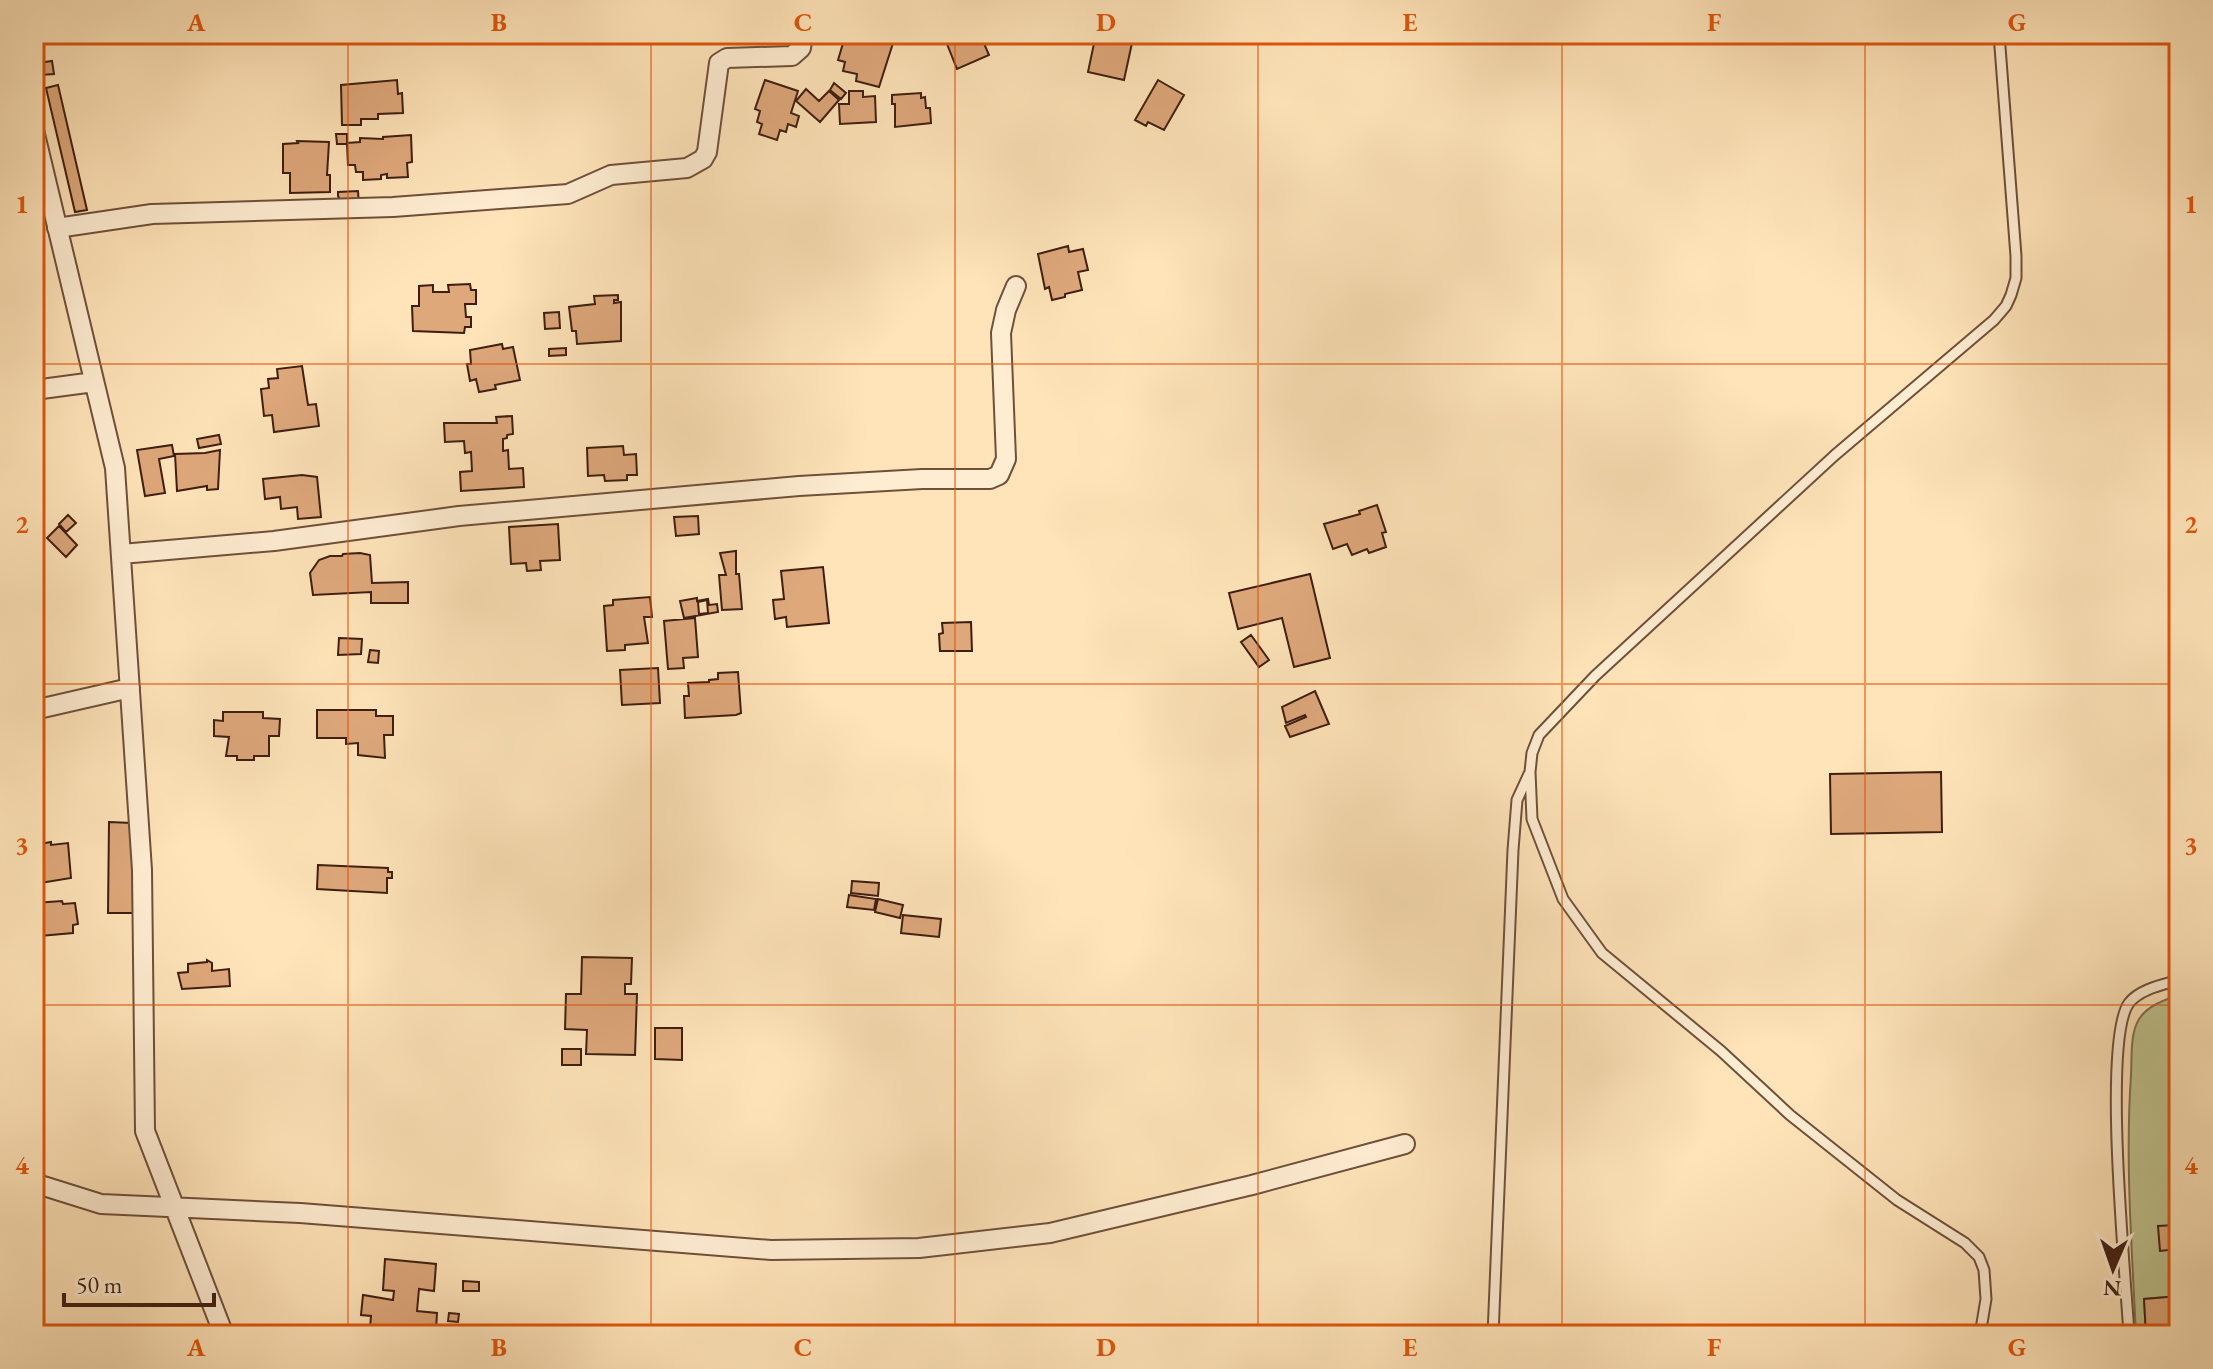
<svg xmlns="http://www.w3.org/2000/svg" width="2213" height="1369" viewBox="0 0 2213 1369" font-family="'EB Garamond',serif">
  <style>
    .green { fill: #c0c48f; stroke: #807150; stroke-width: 2 }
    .building { fill: #dea87b; stroke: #3f1e11; stroke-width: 2; fill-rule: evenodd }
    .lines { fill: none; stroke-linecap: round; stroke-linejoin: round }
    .service-casing { stroke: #6f503b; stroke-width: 13 }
    .minor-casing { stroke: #6f503b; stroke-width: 22 }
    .service { stroke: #ffedd2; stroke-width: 9 }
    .minor { stroke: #ffedd2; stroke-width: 18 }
    .grid { fill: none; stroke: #e0560c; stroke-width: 2; stroke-opacity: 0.55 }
    .neatline { fill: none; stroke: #e0560c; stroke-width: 3 }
    .grid-label { font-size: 26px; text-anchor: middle; font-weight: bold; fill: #e0560c }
  </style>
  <rect width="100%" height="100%" fill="#ffe4b9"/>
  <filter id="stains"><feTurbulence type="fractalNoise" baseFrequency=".0025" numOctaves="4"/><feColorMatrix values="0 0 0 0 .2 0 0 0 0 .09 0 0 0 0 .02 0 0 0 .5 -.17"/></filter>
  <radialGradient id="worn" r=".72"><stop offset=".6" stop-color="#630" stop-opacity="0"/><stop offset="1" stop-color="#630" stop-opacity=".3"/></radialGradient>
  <!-- green -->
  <path class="green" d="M2179 995V1296L2144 1299 2146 1335H2136C2132 1249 2125 1162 2131 1075 2132 1058 2130 1036 2138 1021 2146 1006 2164 1000 2179 995Z"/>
  <!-- building -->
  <path class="building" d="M852 34H869L894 40 879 87 856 81 857 74 843 71 845 62 838 60 844 40 850 41Z
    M943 34H980L989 55 957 69Z
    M1096 34H1127L1125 42 1132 43 1124 80 1088 72Z
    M52 61 54 74 40 75 38 63Z
    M397 80 398 94 402 93 403 113 378 114V119H361V125H342L341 85Z
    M765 80 798 91 791 113 799 116 796 127 788 124 786 132 780 130 777 140 759 134 762 124 757 122 760 111 755 109Z
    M1158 80 1184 95 1164 130 1148 122 1146 126 1135 120Z
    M834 83 846 93 841 99 830 90Z
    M58 85 87 210 75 212 46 88Z
    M806 89 819 101 829 91 839 100 820 122 796 101Z
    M849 91H863V97L875 96 876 122 840 124 839 104H849Z
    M921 93V98L925 97 926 108H930L931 123 895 127V104H892V95Z
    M336 134H347V143L360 142V138L383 139V137L411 135 412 162 407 163 408 177 387 178V174L381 175V179L363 180V172H356L355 165H348L347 144H337Z
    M297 141 329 142 327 175H330V192L290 193V173H283V144L298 143Z
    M358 191 359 205 340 200 338 196V192Z
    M1068 246 1069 252 1083 249 1088 270 1078 272 1082 290 1065 294V297L1052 300 1049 287 1045 289 1038 254Z
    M470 284 471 290H476V304H465L466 317H471V327H465L464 333 413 331 412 306H419V286L433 285V292H449L448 285Z
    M618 295V300H614V303L621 302V341L577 344 576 331H572L569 307 595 304 594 296Z
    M559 312 560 328 545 329 544 313Z
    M502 344 503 349 513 347 520 380 495 385 496 389 479 392 476 379 470 381 467 364H471L470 350Z
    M566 348V355L549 356V349Z
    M302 366 308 405 316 404 319 426 274 432 272 415 264 416 261 389 269 388 268 379 278 378 277 369Z
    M512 416 513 434 507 435V438L503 439V451L508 450 509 469 523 468 524 487 461 491 460 472 472 471 471 452 465 453 464 441 445 442 444 423H497L496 417Z
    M219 435 221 444 199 448 197 439Z
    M172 445 174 456 159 459 165 493 145 496 137 450Z
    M623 446 624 455 636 454 637 475H627V480L605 481 604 475 588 476 587 448Z
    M220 450 218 489 207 490V486L177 491 175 454 205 453Z
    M302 475 317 477 321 517 298 519 297 507 281 509 280 497 265 499 263 479Z
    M1377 505 1386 532 1382 533 1386 547 1369 553 1367 549 1352 555 1347 544 1333 549 1324 524 1360 514 1359 511Z
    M68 515 76 523 66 532 59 524Z
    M698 516 699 534 676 536 674 517Z
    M558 524 560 560 540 561 541 570 527 571 526 563 511 564 509 527Z
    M59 526 77 545 66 557 47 538Z
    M736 551V574H739L742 609 722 610 719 575H726L720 553Z
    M360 553 370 555 372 583 408 582V603H371V592L313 595 310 573 319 560 330 556H342L343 554Z
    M823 567 829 623 787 627 786 617 775 619 773 600 784 599 781 571Z
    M1310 574 1330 658 1294 667 1282 618 1238 629 1229 593Z
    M650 597 652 617H644L648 643 625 645V650L607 651 604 606 613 605V600Z
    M697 598V601L708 599 709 605 717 604 718 612 684 618 680 601ZM707 600 708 613 699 614 698 602Z
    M695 618 698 657 683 658 684 668 668 669 664 621Z
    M971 622 972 651H940L939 634 943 633 942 623Z
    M1251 635 1269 660 1259 667 1241 642Z
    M339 638 362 639 361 654 338 655Z
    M370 650 379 651 378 663 368 662Z
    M658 668 660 703 622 705 620 670Z
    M738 672 741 713 736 715 685 718 684 696H689L688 683 709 682V680L718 679V673Z
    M1315 691 1329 724 1290 737 1285 726 1306 717 1305 715 1286 723 1282 707Z
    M317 710H376V716H393V735H384L385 758 358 755V743L346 744V738H317Z
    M223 712H263V718L280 719 279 736H269V756H254V760H237V756H226L229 737 214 736V720L223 721Z
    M1941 772 1942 832 1831 834 1830 774Z
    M109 822 132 823 133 913H108Z
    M51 842V845L68 843 71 878 34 884V845Z
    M318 865 388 868V872H392V878H387V893L317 889Z
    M852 881 879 883 878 896 851 893Z
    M849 895 876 899 874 910 847 907Z
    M878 899 903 905 900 918 875 912Z
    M62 901 63 904 75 903 78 924 73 925V933L40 936 39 933H34V903Z
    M903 915 941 919 939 937 901 933Z
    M582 957 632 958 631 984H625V994H637L635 1055 586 1054 587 1030 565 1029 566 994H581Z
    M207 960 212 963V971L229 969 230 986 182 989 178 973 188 972V964L207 962Z
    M655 1028H682V1060L655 1059Z
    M562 1049H581V1065H562Z
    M2175 1225 2177 1249 2160 1251 2158 1226Z
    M385 1259 436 1264 434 1291 419 1289 417 1311 437 1313 436 1330 443 1331 445 1335H376V1328H370L371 1316 361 1315 363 1295 393 1300 394 1291 383 1290Z
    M463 1281 479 1282V1291H463Z
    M2179 1296V1335H2146L2144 1299Z
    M449 1313 459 1314 458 1322 448 1321Z"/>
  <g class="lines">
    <defs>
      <path id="service" d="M1493 1335 1513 850 1517 800 1529 774
        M1980 1335 1986 1299 1984 1270 1979 1257 1965 1243 1897 1200 1790 1115 1721 1051 1602 953 1563 899 1532 819 1530 772 1532 753 1539 735 1595 676 1835 455 1994 320 2006 306 2011 295 2016 278V256L1999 34
        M2129 1335C2126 1278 2102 1040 2129 1003 2140 989 2162 985 2179 980"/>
      <path id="minor" d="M34 130 115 468 142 870 145 1131 224 1335
        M57 228 152 214 393 207 568 194 611 175 687 168 703 159 707 152 719 63 727 58 792 56 801 48 803 34
        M34 390 94 382
        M121 554 274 541 459 516 799 486 922 479H990L999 475 1006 459 1001 333 1006 310 1016 286
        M34 710 130 688
        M34 1183 101 1204 300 1213 771 1250 919 1248 1050 1233 1252 1185 1405 1144"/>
    </defs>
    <!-- service casing -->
    <use href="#service" class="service-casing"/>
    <!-- minor casing -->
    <use href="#minor" class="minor-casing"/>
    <!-- service -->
    <use href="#service" class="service"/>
    <!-- minor -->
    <use href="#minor" class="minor"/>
  </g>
  <!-- grid -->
  <path class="grid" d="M348 34V1335M651 34V1335M955 34V1335M1258 34V1335M1562 34V1335M1865 34V1335M34 364H2179M34 684H2179M34 1005H2179"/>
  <!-- margin -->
  <rect width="2213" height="1369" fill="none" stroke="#ffe4b9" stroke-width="88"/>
  <!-- north arrow -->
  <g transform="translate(2113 1269) rotate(182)" stroke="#ffedd2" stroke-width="6" paint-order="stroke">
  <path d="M0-6L14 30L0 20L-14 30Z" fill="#3f1e11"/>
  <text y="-12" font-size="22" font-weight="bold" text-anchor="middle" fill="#3f1e11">N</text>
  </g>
  <!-- scale -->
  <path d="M64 1293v12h150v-12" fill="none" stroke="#3f1e11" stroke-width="4"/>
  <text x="76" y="1293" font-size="24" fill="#3f1e11" stroke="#ffedd2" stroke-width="6" paint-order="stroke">50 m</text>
  <rect x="44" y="44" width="2125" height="1281" class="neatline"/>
  <g class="grid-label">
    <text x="196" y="31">A</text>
    <text x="499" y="31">B</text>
    <text x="803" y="31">C</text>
    <text x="1106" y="31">D</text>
    <text x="1410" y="31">E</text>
    <text x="1714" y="31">F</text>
    <text x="2017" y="31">G</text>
    <text x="22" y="213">1</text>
    <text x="2191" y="213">1</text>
    <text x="22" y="533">2</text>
    <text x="2191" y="533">2</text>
    <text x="22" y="854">3</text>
    <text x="2191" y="854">3</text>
    <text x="22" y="1174">4</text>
    <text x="2191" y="1174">4</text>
    <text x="196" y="1356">A</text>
    <text x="499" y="1356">B</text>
    <text x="803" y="1356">C</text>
    <text x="1106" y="1356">D</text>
    <text x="1410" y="1356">E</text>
    <text x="1714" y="1356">F</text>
    <text x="2017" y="1356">G</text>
  </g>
  <rect width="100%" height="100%" filter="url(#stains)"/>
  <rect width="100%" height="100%" fill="url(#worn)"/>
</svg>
